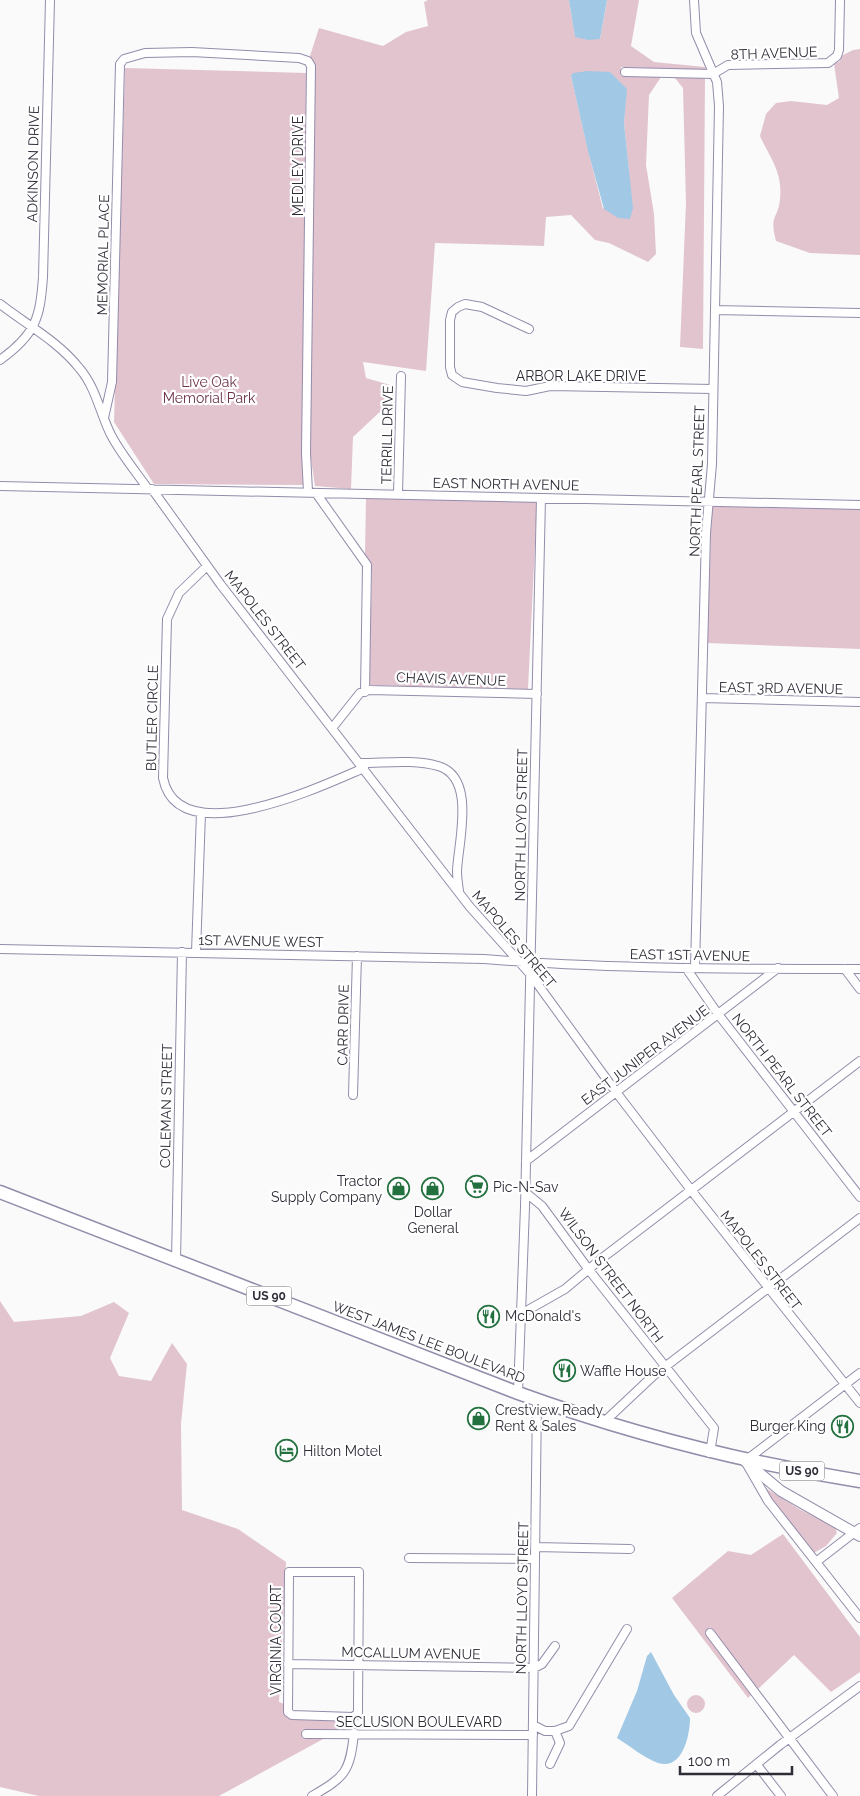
<svg xmlns="http://www.w3.org/2000/svg" width="860" height="1796" viewBox="0 0 860 1796" font-family="Raleway,sans-serif">
  <style>
    .green { fill: #e2c4cf; fill-rule: evenodd }
    .water { fill: #a1c8e4 }
    .lines { fill: none; stroke-linecap: round; stroke-linejoin: round }
    .minor-casing { stroke: #948caa; stroke-width: 10 }
    .tertiary-casing { stroke: #948caa; stroke-width: 12 }
    .primary-casing { stroke: #948caa; stroke-width: 15 }
    .minor { stroke: #fff; stroke-width: 8 }
    .tertiary { stroke: #fff; stroke-width: 10 }
    .primary { stroke: #fff; stroke-width: 12 }
    .labels { text-anchor: middle; stroke-width: 4.5; stroke-linejoin: round; paint-order: stroke }
    .shield { fill: #fff; stroke: #6d6b74; stroke-width: 1 }
    .shield-label { font-size: 12px; font-weight: bold; fill: #2f2c38 }
    .street-label { font-size: 14px; fill: #2f2c38; stroke: #fff }
    .park-label { font-size: 14px; fill: #6b324a; stroke: #fff }
    .poi-label { font-size: 14px; fill: #2f2c38; stroke: #fff; text-anchor: start }
  </style>
  <rect width="100%" height="100%" fill="#fafafa"/>
  <!-- green -->
  <path class="green" d="M428 0H569L575 36 600 39 607 0H639L631 46 654 62 705 67V70L621 67V76L661 77 649 95 646 165 654 214 656 254 648 262 609 243 595 240 571 215 546 217 544 246 435 243 426 371 363 362 366 378 390 385 385 407 353 437 351 489 315 486 310 453 315 67 310 56 319 28 383 46 406 32 428 26 424 2ZM571 76 626 89 624 123 629 172 603 209 588 150Z
    M860 49V255L810 253 776 241C769 214 778 220 780 199 783 172 770 158 760 136L766 114 776 103 791 101 827 105 839 98 834 64 840 61 841 56 853 50Z
    M125 68 306 73 303 485 154 484 114 422Z
    M675 78H705L703 349 680 347 686 203 683 88Z
    M366 498 537 502 528 689 369 685 372 571 365 554Z
    M712 505 860 509V649L707 643Z
    M0 1301 14 1322 81 1316 114 1302 129 1313 110 1358 119 1376 151 1381 172 1343 187 1364 181 1424 182 1510 238 1529 286 1562 279 1702 284 1704V1712L289 1718 331 1720 336 1722 341 1729 302 1730V1738H325L219 1796H39L0 1787Z
    M764 1487 799 1509 835 1527 837 1533 826 1546 812 1554 778 1515Z
    M783 1534 860 1637V1672L831 1692 794 1655 758 1689 710 1627 705 1633 752 1694 748 1698 672 1598 728 1551 751 1555Z
    M687 1704a9 9 0 1 1 18 0a9 9 0 1 1-18 0Z"/>
  <!-- water -->
  <path class="water" d="M569 0H607L600 39 588 40 575 37Z
    M588 71 610 72 627 89 624 123 633 208 630 219 618 218 604 209 588 151 571 76 573 73Z
    M651 1652 674 1695 690 1718C690 1734 683 1771 658 1763 644 1758 630 1746 617 1738L637 1691 647 1656Z"/>
  <g class="lines">
    <defs>
      <path id="minor" d="M694 0 696 33 717 82 719 106 712 464 706 533 695 968
        M625 72 713 74 728 65 828 63 837 56 839 50 840 0
        M0 304C27 325 58 341 80 369 96 388 100 413 111 435 121 454 136 472 148 489
        M715 310 860 313
        M529 329 482 307 465 304 458 307 452 312 450 320V367L452 375 462 382 497 388 526 391 550 386 713 389
        M0 360C36 334 40 318 43 277L50 0
        M104 418 112 382 120 64 124 59 145 53 192 52 299 58 308 61 311 66 306 453 308 492
        M0 486 860 505
        M152 489 221 585 470 907 531 975 616 1092 691 1190 860 1403
        M316 493 367 565 365 692
        M398 494 401 376
        M207 566 179 593 167 619 163 778C178 854 322 786 364 768
        M702 698 860 702
        M333 727 360 693 369 690 537 694
        M361 763C385 763 414 759 438 766 477 777 458 843 457 871 457 878 458 884 459 891
        M0 949 484 959C609 969 735 969 860 969
        M196 952 201 813
        M686 968 718 1014 860 1197
        M845 969 860 989
        M353 1095 357 956
        M526 1161 778 968
        M525 1192 542 1206 589 1270 714 1428 710 1453
        M176 1261 182 952
        M521 1314 565 1289 601 1259 860 1061
        M860 1373 745 1461 768 1501 860 1618
        M518 1393 525 1207 541 498
        M603 1423 653 1376 860 1218
        M535 1547 630 1549
        M409 1558 535 1559
        M816 1562 860 1528
        M289 1572H359L358 1705V1713L353 1717 292 1715 288 1712Z
        M710 1633 833 1796
        M288 1664 534 1668 542 1664 555 1646
        M533 1725 545 1731H555L560 1743 550 1764
        M555 1731 569 1726 627 1629
        M306 1734 533 1735
        M757 1765 781 1796
        M312 1796C345 1777 350 1772 354 1733
        M532 1796 537 1400
        M717 1796 780 1745 860 1686"/>
      <path id="tertiary" d="M745 1461 781 1491 860 1536"/>
      <path id="primary" d="M0 1192 518 1393C631 1434 741 1462 860 1481"/>
    </defs>
    <!-- minor casing -->
    <use href="#minor" class="minor-casing"/>
    <!-- tertiary casing -->
    <use href="#tertiary" class="tertiary-casing"/>
    <!-- primary casing -->
    <use href="#primary" class="primary-casing"/>
    <!-- minor -->
    <use href="#minor" class="minor"/>
    <!-- tertiary -->
    <use href="#tertiary" class="tertiary"/>
    <!-- primary -->
    <use href="#primary" class="primary"/>
  </g>
  <!-- icons -->
  <defs>
    <symbol id="supermarket-ring" viewBox="-11 -11 22 22"><circle r="9.5" fill="#fff" stroke="#247140" stroke-width="1.5"/><path d="M-6-5.5h2.5l.6 2H6L4.5 2H-2.5L-4.4-4H-6ZM-1.5 3.2a1.3 1.3 0 1 0 .1 0ZM3 3.2a1.3 1.3 0 1 0 .1 0Z" fill="#247140"/></symbol>
    <symbol id="shop-ring" viewBox="-11 -11 22 22"><circle r="9.5" fill="#fff" stroke="#247140" stroke-width="1.5"/><path d="M-5-2.5h2.3a2.7 3.5 0 0 1 5.4 0H5L5.5 6h-11ZM-1.5-2.5h3a1.5 2.3 0 0 0-3 0Z" fill="#247140"/></symbol>
    <symbol id="restaurant-ring" viewBox="-11 -11 22 22"><circle r="9.5" fill="#fff" stroke="#247140" stroke-width="1.5"/><path d="M-5-6h1v4h1v-4h1v4h1v-4h1v5L-1.5 .5V6h-2V.5L-5-1ZM5-6V6H3V1.5H1.5Q1.5-4 5-6Z" fill="#247140"/></symbol>
    <symbol id="hotel-ring" viewBox="-11 -11 22 22"><circle r="9.5" fill="#fff" stroke="#247140" stroke-width="1.5"/><path d="M-6-4.5h1.5V1H6V5H4.5V3h-9V5H-6ZM-4 0a1.8 1.8 0 1 1 3.6 0ZM.5 0V-2.5h3Q6-2.5 6 0Z" fill="#247140"/></symbol>
  </defs>
  <g fill-rule="evenodd">
    <use href="#supermarket-ring" x="464" y="1174" width="25" height="25"/>
    <use href="#shop-ring" x="386" y="1176" width="25" height="25"/>
    <use href="#shop-ring" x="420" y="1176" width="25" height="25"/>
    <use href="#restaurant-ring" x="476" y="1304" width="25" height="25"/>
    <use href="#restaurant-ring" x="552" y="1358" width="25" height="25"/>
    <use href="#shop-ring" x="466" y="1406" width="25" height="25"/>
    <use href="#restaurant-ring" x="830" y="1414" width="25" height="25"/>
    <use href="#hotel-ring" x="274" y="1438" width="25" height="25"/>
  </g>
  <g class="labels">
    <!-- shield labels -->
    <g class="shield">
      <rect x="246.5" y="1286.5" width="45" height="19" rx="4"/>
      <rect x="779.5" y="1461.5" width="45" height="19" rx="4"/>
    </g>
    <g class="shield-label">
      <text x="269" y="1300">US 90</text>
      <text x="802" y="1475">US 90</text>
    </g>
    <!-- street labels -->
    <g class="street-label">
      <text transform="translate(774 53) rotate(-2)" y="5">8TH AVENUE</text>
      <text transform="translate(33 164) rotate(-89)" y="5">ADKINSON DRIVE</text>
      <text transform="translate(298 166) rotate(-90)" y="5">MEDLEY DRIVE</text>
      <text transform="translate(103 255) rotate(-89)" y="5">MEMORIAL PLACE</text>
      <text x="581" y="381">ARBOR LAKE DRIVE</text>
      <text transform="translate(387 435) rotate(-89)" y="5">TERRILL DRIVE</text>
      <text transform="translate(697 481) rotate(-88)" y="5">NORTH PEARL STREET</text>
      <text transform="translate(506 484) rotate(1)" y="5">EAST NORTH AVENUE</text>
      <text transform="translate(265 620) rotate(52)" y="5">MAPOLES STREET</text>
      <text transform="translate(451 679) rotate(2)" y="5">CHAVIS AVENUE</text>
      <text transform="translate(781 688) rotate(1)" y="5">EAST 3RD AVENUE</text>
      <text transform="translate(152 718) rotate(-89)" y="5">BUTLER CIRCLE</text>
      <text transform="translate(521 825) rotate(-89)" y="5">NORTH LLOYD STREET</text>
      <text transform="translate(514 939) rotate(50)" y="5">MAPOLES STREET</text>
      <text transform="translate(261 941) rotate(1)" y="5">1ST AVENUE WEST</text>
      <text transform="translate(690 955) rotate(1)" y="5">EAST 1ST AVENUE</text>
      <text transform="translate(343 1025) rotate(-89)" y="5">CARR DRIVE</text>
      <text transform="translate(645 1055) rotate(-37)" y="5">EAST JUNIPER AVENUE</text>
      <text transform="translate(782 1075) rotate(52)" y="5">NORTH PEARL STREET</text>
      <text transform="translate(166 1106) rotate(-89)" y="5">COLEMAN STREET</text>
      <text transform="translate(761 1260) rotate(52)" y="5">MAPOLES STREET</text>
      <text transform="translate(611 1275) rotate(53)" y="5">WILSON STREET NORTH</text>
      <text transform="translate(429 1342) rotate(21)" y="5">WEST JAMES LEE BOULEVARD</text>
      <text transform="translate(522 1598) rotate(-89)" y="5">NORTH LLOYD STREET</text>
      <text transform="translate(276 1640) rotate(-90)" y="5">VIRGINIA COURT</text>
      <text transform="translate(411 1653) rotate(1)" y="5">MCCALLUM AVENUE</text>
      <text x="419" y="1727">SECLUSION BOULEVARD</text>
    </g>
    <!-- park labels -->
    <g class="park-label">
      <text x="209" y="387">Live Oak<tspan x="209" dy="16">Memorial Park</tspan></text>
    </g>
    <!-- poi labels -->
    <g class="poi-label">
      <text x="382" y="1186" text-anchor="end">Tractor<tspan x="382" dy="16">Supply Company</tspan></text>
      <text x="493" y="1192">Pic-N-Sav</text>
      <text x="433" y="1217" text-anchor="middle">Dollar<tspan x="433" dy="16">General</tspan></text>
      <text x="505" y="1321">McDonald's</text>
      <text x="580" y="1376">Waffle House</text>
      <text x="495" y="1415">Crestview Ready<tspan x="495" dy="16">Rent &amp; Sales</tspan></text>
      <text x="826" y="1431" text-anchor="end">Burger King</text>
      <text x="303" y="1456">Hilton Motel</text>
    </g>
  </g>
  <!-- scale -->
  <path d="M680 1766v8h112v-8" fill="none" stroke="#2f2c38" stroke-width="2.5"/>
  <text x="688" y="1766" font-size="15" fill="#2f2c38" stroke="#ffffff" stroke-width="4" paint-order="stroke">100 m</text>
</svg>
